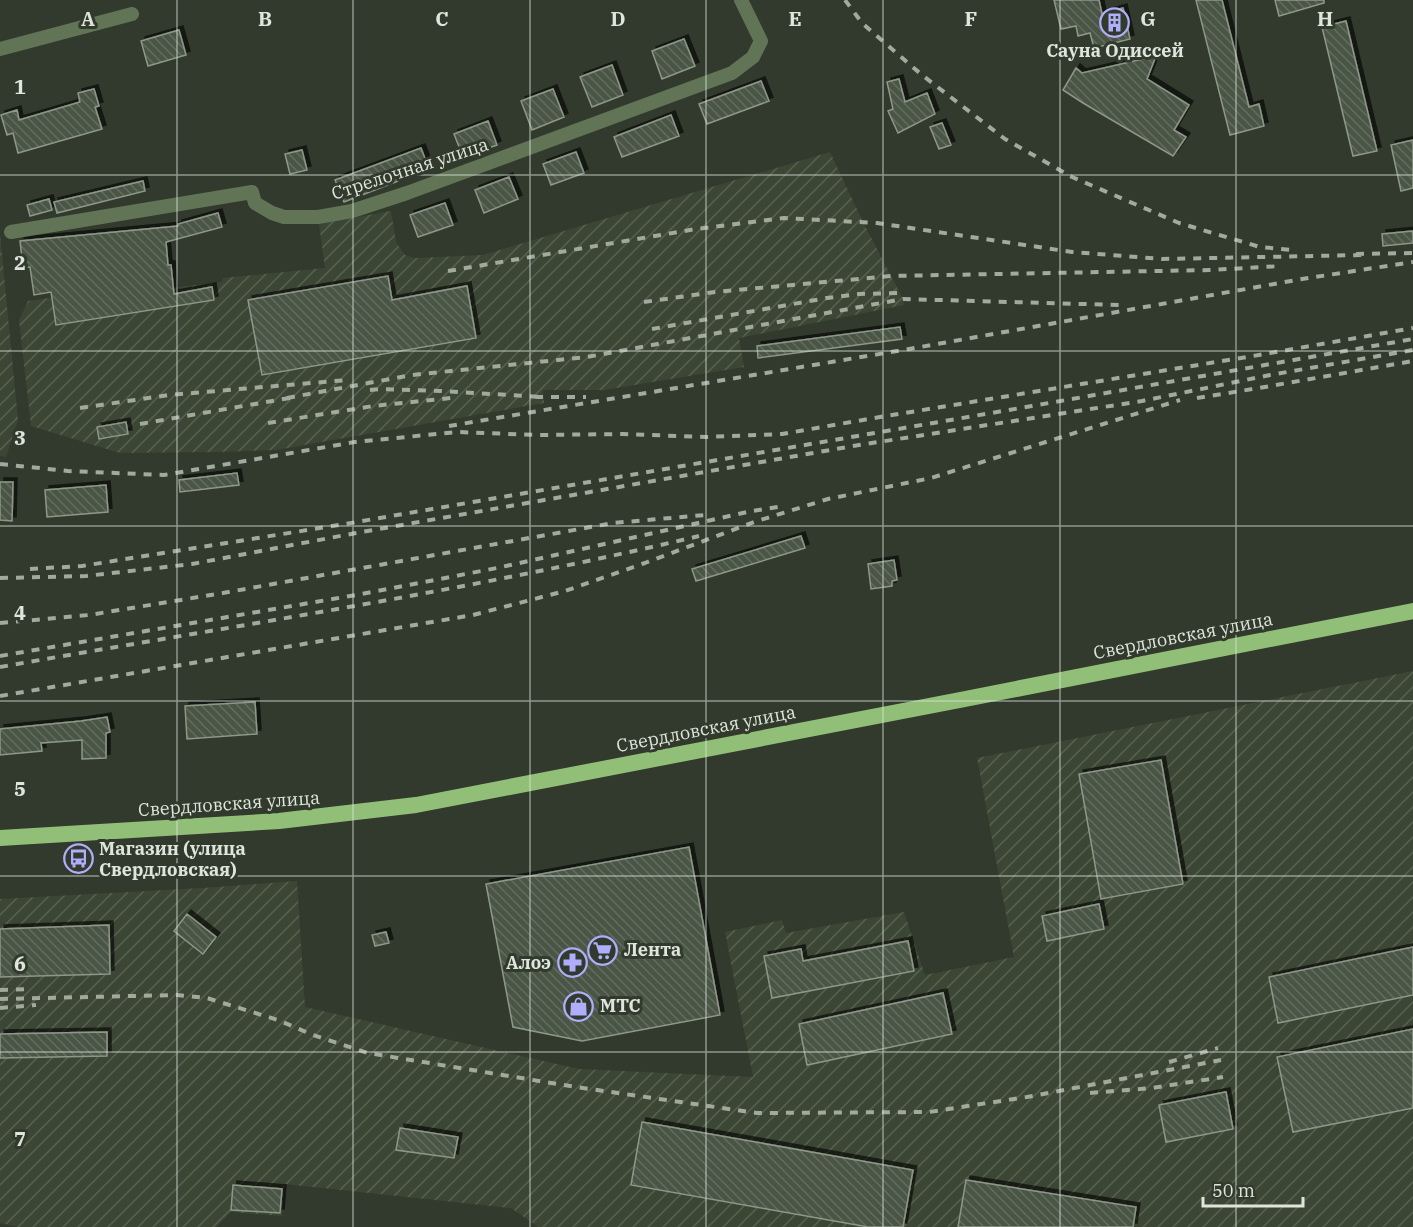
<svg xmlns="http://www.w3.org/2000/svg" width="1413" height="1227" viewBox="0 0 1413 1227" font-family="'IBM Plex Serif',serif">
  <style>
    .industrial { fill: url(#industrial-furrows) }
    .building { fill: url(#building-back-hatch); stroke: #8e9888; stroke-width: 1.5; filter: url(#shadow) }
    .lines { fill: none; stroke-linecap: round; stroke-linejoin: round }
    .minor { stroke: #617556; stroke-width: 14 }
    .trunk { stroke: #92bf78; stroke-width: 16 }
    .rail { stroke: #a2a99e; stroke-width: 4; stroke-dasharray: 8 8; stroke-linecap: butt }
    .grid { fill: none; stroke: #dfe5dc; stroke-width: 1.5; stroke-opacity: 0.55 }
    .labels { text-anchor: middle; stroke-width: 6; stroke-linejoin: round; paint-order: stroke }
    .poi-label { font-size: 18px; font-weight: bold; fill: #dfe5dc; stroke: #313a2c; text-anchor: start }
    .street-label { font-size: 18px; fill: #dfe5dc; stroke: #313a2c }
    .grid-label { font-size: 20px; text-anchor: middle; font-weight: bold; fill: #dfe5dc; stroke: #313a2c; stroke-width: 6; stroke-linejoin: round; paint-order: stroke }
  </style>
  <defs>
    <pattern id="industrial-furrows" width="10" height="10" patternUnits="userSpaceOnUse" patternTransform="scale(1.5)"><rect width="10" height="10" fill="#3b4734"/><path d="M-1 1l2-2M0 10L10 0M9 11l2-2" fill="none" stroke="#576151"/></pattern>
    <pattern id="building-back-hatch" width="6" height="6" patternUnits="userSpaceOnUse" patternTransform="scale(1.5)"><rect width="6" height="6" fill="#4a5445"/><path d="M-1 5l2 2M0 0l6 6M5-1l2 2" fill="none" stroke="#646c5f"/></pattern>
    <filter id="shadow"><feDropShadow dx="4" dy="-4" stdDeviation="0" flood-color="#0009"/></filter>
  </defs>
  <rect width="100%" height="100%" fill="#313a2c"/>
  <!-- industrial -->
  <path class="industrial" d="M830 152 863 222 903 299 904 305 739 338 744 367 604 390H543L544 403 276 450 219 452 120 453 31 426 19 320 28 301 142 285 143 291 222 282 223 278 325 268 319 224 391 211 396 242 405 255 415 258 483 255Z
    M0 234 18 420 6 457 0 456Z
    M1413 671V1227H538L511 1208 285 1184 282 1216 231 1212 216 1227H18L0 1223V899L203 888 297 881 305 1007 579 1069 753 1077 725 932 782 920 786 933 904 912 925 975 1014 957 977 758Z"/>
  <!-- building -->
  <path class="building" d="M1054 0H1099L1102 14 1123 8 1130 39 1094 48 1090 33 1078 36 1076 26 1061 29Z
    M1196 0H1222L1249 107 1259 104 1264 126 1230 135Z
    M1275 0H1324V3L1279 16Z
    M1346 21 1377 151 1353 156 1322 27Z
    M179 30 186 55 148 66 141 41Z
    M684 39 695 66 662 79 652 51Z
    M1156 56 1147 79 1189 105 1174 130 1186 137 1173 156 1083 103 1063 90 1076 68 1082 73Z
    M612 65 623 95 592 107 580 77Z
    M899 79 905 102 927 93 935 114 898 133 888 111 893 109 887 82Z
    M761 81 769 101 707 124 699 104Z
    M94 89 99 106 95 107 102 129 18 153 13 133 7 135 1 115 17 110 19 120 80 102 78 93Z
    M553 89 564 117 532 130 521 101Z
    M671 115 679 136 622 157 614 137Z
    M488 121 497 145 463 157 454 134Z
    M942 123 951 145 939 149 930 127Z
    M1413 140V188L1401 191 1391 145Z
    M421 148 429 169 344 202 335 180Z
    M302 150 307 170 290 174 285 154Z
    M576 152 584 173 551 185 543 164Z
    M509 177 518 199 484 213 475 190Z
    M143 181 145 191 57 213 54 202Z
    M49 199 52 210 30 216 27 205Z
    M445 203 453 225 418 237 410 215Z
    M218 213 222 227 166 242 168 265H171L174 294 212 287 214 300 56 325 51 292 34 295 30 267 23 268 20 241 178 226V224Z
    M1413 231V243L1383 246 1382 234Z
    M388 276 392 300 467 286 476 338 262 375 248 300Z
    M900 327 902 339 758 358 757 346Z
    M126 422 128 434 99 439 97 427Z
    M237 473 239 485 180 492 179 480Z
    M0 482H13L12 521 0 520Z
    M106 485 108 512 47 517 45 490Z
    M801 536 805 548 696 581 692 569Z
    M894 560 897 580 892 581V586L871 589 868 564Z
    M255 702 257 734 187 739 185 706Z
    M107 717 110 732 106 733V758L82 759V740L41 743 42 751 0 755V729L81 721Z
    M1161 760 1183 884 1101 899 1079 774Z
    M689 847 720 1015 582 1041 513 1027 486 884Z
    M1099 904 1104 929 1047 941 1042 916Z
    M187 914 216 937 203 954 174 931Z
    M109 925 110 974 0 977V929Z
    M386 932 389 943 375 946 372 935Z
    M908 941 914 971 772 998 764 956 801 949 803 961Z
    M1413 947V995L1278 1023 1269 977Z
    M943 993 952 1034 807 1065 799 1024Z
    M1413 1029V1108L1293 1132 1277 1057Z
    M107 1032V1056L0 1058V1034Z
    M1226 1092 1233 1129 1166 1142 1159 1105Z
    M642 1122 913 1170 903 1227H868L631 1185Z
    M400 1128 458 1137 454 1158 396 1150Z
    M966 1180 1136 1207 1133 1227H958Z
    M233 1185 282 1189 280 1213 231 1210Z"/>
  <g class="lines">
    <!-- minor -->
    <path class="minor" d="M0 49 132 14
      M11 232 252 192 255 203 272 213 284 217H318L352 211 407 193 732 73 753 57 761 41 741 0"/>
    <!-- trunk -->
    <path class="trunk" d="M0 838 279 821 416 805 960 700 1413 611"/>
    <!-- rail -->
    <path class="rail" d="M845 0 862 23 922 75 1005 139 1072 177 1179 223 1260 247 1293 250
      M1356 254 1413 253
      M448 271 696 229 784 218 877 223 1072 252 1162 259 1363 255
      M644 302 715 292 891 276 1211 270 1281 266
      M652 329 827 298 859 294 901 293
      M370 390 381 389 440 391 543 397
      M535 397H586
      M287 398 412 375 587 357 903 299 1119 305
      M1197 398 1259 388 1413 361
      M80 408 169 395 347 380
      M268 423 373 406 451 398
      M140 424 295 397
      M449 426 909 349 1302 279 1413 262
      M0 464 68 471 164 475 355 442 457 432 538 435 623 434 705 437 782 434 880 417 1259 355 1413 328
      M30 569 82 566 339 525 1032 406 1413 339
      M0 578 86 576 192 564 356 533 853 446 1142 401 1270 375 1413 350
      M0 623 89 615 223 593 613 523 705 515
      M0 656 356 595 497 568 752 511 784 506
      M0 667C233 626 468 591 699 536
      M0 696 473 615 565 591 645 563 754 522 828 499 931 478 1180 400
      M0 990 30 989
      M0 999 177 995 207 998 278 1020 313 1035 368 1053 576 1087 757 1113 929 1112 1027 1097 1221 1060
      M0 1008 36 1005
      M1169 1062 1218 1048
      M1090 1093 1152 1088 1223 1077"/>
  </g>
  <!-- grid -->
  <path class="grid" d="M177 0V1227M353 0V1227M530 0V1227M706 0V1227M883 0V1227M1060 0V1227M1236 0V1227M0 175H1413M0 351H1413M0 526H1413M0 701H1413M0 876H1413M0 1052H1413"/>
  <!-- icons -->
  <defs>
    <symbol id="building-ring" viewBox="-11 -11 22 22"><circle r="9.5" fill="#313a2c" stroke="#afaefa" stroke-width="1.5"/><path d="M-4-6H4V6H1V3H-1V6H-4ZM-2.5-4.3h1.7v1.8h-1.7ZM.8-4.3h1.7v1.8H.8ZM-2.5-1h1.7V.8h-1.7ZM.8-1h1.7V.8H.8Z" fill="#afaefa"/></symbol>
    <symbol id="bus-ring" viewBox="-11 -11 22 22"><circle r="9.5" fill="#313a2c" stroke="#afaefa" stroke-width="1.5"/><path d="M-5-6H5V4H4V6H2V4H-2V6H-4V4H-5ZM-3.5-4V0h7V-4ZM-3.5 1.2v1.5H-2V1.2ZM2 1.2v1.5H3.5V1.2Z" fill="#afaefa"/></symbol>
    <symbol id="supermarket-ring" viewBox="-11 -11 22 22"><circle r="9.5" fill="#313a2c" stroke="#afaefa" stroke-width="1.5"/><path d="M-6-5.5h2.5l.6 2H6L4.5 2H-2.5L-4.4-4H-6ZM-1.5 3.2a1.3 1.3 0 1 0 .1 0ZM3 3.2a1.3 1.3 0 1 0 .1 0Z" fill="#afaefa"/></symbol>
    <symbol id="pharmacy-ring" viewBox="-11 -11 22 22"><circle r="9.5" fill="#313a2c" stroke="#afaefa" stroke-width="1.5"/><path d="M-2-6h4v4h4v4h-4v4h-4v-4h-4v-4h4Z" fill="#afaefa"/></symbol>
    <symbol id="shop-ring" viewBox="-11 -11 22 22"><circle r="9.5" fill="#313a2c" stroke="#afaefa" stroke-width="1.5"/><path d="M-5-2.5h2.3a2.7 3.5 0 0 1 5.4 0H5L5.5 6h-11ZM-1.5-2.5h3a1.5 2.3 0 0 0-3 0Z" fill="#afaefa"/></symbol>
  </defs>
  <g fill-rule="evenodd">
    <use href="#building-ring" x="1098" y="6" width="33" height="33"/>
    <use href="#bus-ring" x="62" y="842" width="33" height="33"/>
    <use href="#supermarket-ring" x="586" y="934" width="33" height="33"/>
    <use href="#pharmacy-ring" x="556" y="946" width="33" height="33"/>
    <use href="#shop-ring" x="562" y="990" width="33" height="33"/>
  </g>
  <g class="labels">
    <!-- poi labels -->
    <g class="poi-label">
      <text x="1115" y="57" text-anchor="middle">Сауна Одиссей</text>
      <text x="99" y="855">Магазин (улица<tspan x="99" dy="21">Свердловская)</tspan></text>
      <text x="624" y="956">Лента</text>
      <text x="551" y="969" text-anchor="end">Алоэ</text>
      <text x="600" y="1012">МТС</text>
    </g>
    <!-- street labels -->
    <g class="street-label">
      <text transform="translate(410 169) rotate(-18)" y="6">Стрелочная улица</text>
      <text transform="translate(1183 636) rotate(-11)" y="6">Свердловская улица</text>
      <text transform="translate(706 729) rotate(-11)" y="6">Свердловская улица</text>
      <text transform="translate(229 804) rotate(-4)" y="6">Свердловская улица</text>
    </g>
  </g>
  <g class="grid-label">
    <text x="88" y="26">A</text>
    <text x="265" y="26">B</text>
    <text x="442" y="26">C</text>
    <text x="618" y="26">D</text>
    <text x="795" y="26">E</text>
    <text x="971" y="26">F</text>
    <text x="1148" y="26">G</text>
    <text x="1325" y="26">H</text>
    <text x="20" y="94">1</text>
    <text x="20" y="270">2</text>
    <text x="20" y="445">3</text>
    <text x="20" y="620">4</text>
    <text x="20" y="796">5</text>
    <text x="20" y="971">6</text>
    <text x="20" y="1146">7</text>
  </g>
  <!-- scale -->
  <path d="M1203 1197v9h100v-9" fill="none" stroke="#dfe5dc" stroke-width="3"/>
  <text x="1212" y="1197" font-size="18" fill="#dfe5dc" stroke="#313a2c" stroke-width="4.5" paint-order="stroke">50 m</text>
</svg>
